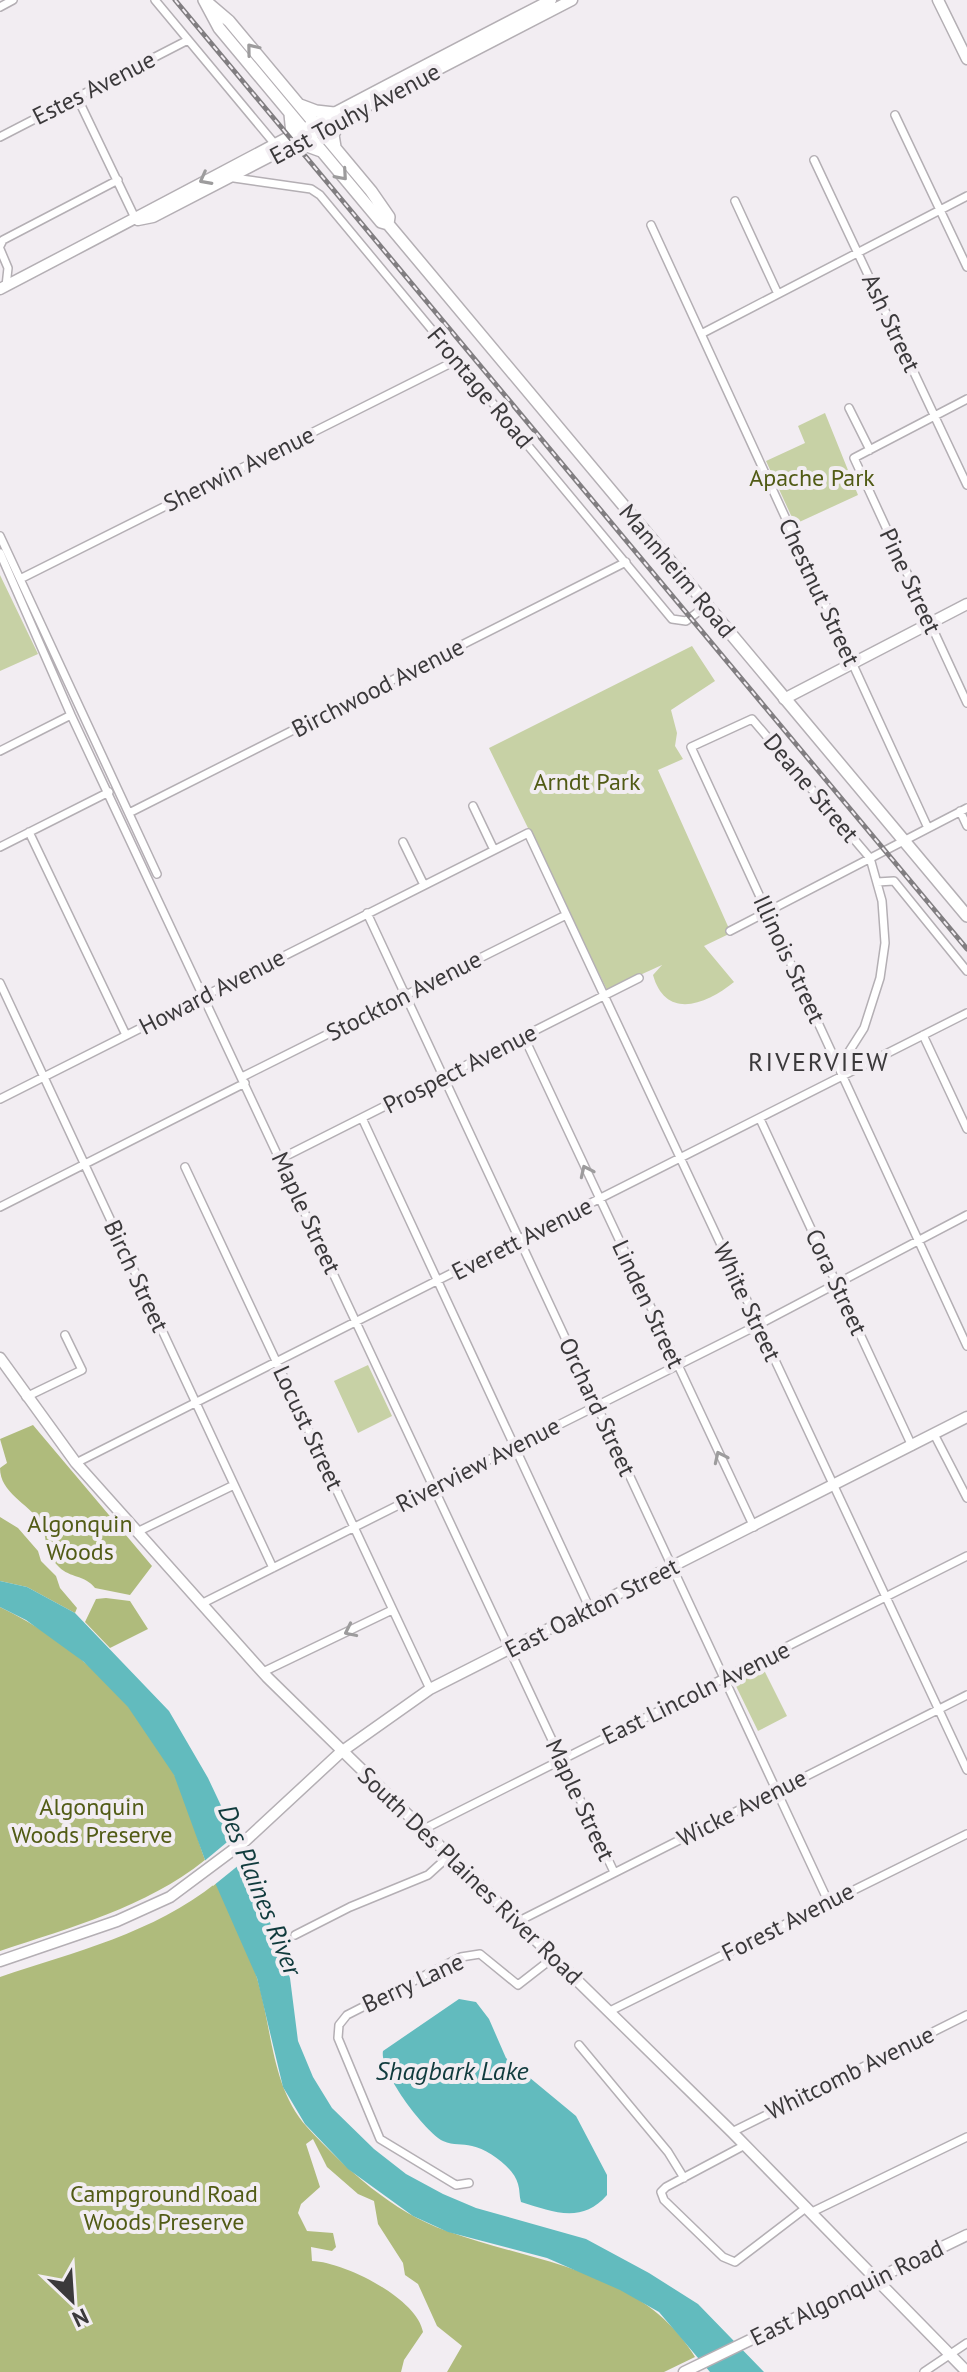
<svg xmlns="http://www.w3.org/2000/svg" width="967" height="2372" viewBox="0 0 967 2372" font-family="'PT Sans',sans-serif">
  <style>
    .green { fill: #c7d1a5 }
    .forest { fill: #afbb7c }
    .water { fill: #62bbbe }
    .pier { fill: #f2edf2 }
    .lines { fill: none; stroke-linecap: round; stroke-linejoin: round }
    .street-casing { stroke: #b4afb4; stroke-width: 10 }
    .secondary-casing { stroke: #b4afb4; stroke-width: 13 }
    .primary-casing { stroke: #b4afb4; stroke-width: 14 }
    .street { stroke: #fff; stroke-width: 7 }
    .secondary { stroke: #fff; stroke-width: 10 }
    .primary { stroke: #fff; stroke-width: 11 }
    .rail-casing { stroke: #817e81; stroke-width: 5 }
    .rail { stroke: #f2edf2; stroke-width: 2; stroke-dasharray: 6; stroke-linecap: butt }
    .oneway { stroke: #9d9c9d }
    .labels { text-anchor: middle; stroke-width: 8; stroke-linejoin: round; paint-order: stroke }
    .street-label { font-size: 24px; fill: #3b393b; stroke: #f2edf2 }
    .park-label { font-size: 24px; fill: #515b15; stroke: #f2edf2 }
    .neighbourhood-label { font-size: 26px; letter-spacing: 2px; fill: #3b393b; stroke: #f2edf2 }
    .water-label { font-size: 26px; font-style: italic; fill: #103b3d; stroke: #f2edf2 }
  </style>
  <rect width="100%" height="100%" fill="#f2edf2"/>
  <!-- green -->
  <path class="green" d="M825 413 858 495 795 524 766 461 805 443 798 426Z
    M0 575 38 654 0 671Z
    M692 646 715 681 671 710 677 733 675 746 683 759 658 770 731 933 704 946 734 982C707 1004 666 1021 653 975L662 965 607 990 489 748Z
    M368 1365 392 1416 358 1433 334 1381Z
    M763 1668 787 1716 758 1731 734 1682Z"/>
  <!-- forest -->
  <path class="forest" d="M33 1425 152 1566 130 1595 95 1588C85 1575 70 1578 59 1567 41 1549 49 1536 40 1522 28 1503 0 1493 0 1468L7 1463 0 1439Z
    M0 1517 18 1528 38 1551 41 1561 56 1576 60 1588 77 1608 75 1613 27 1587 0 1581Z
    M106 1598 130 1601 148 1629 110 1648 85 1622 96 1599Z
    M0 1607C71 1641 138 1702 174 1774 187 1801 195 1832 205 1860 145 1908 71 1927 0 1951Z
    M216 1883C231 1914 247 1945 257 1978 272 2027 271 2087 307 2127 346 2169 392 2212 447 2231 534 2263 642 2269 695 2357L664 2372H447L462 2346 437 2326 418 2284 405 2275 403 2263 378 2224 374 2201 358 2194 327 2167 313 2139 306 2144 320 2187 301 2204 298 2213 307 2231 333 2233 336 2247 332 2251 311 2247 312 2261C344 2262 417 2298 423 2332L404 2360 401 2372H0V1977C74 1952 154 1933 216 1883Z"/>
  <!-- water -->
  <path class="water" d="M0 1581 27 1587 75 1613 169 1711 208 1778 250 1867 290 1978 298 2041 313 2077 332 2108 374 2149 406 2174 443 2194 476 2208 586 2239 649 2273 698 2304 764 2372H710L659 2312 620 2290 547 2258 448 2232 413 2216 348 2169 305 2124 283 2087 257 1978 205 1860 174 1775 128 1707 84 1662 26 1620 0 1607Z
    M459 1999 476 2002 489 2019 506 2058 576 2116 607 2175V2195C582 2224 553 2212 521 2202 519 2196 520 2190 518 2184 514 2168 488 2149 472 2146 462 2143 454 2146 443 2141 424 2131 379 2071 383 2051Z"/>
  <!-- pier -->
  <path class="pier" d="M238 1833 250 1856 213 1886 202 1863Z"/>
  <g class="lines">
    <defs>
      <path id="street" d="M155 0 274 143
        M0 7 13 0
        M77 97 136 220
        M895 115 967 267
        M0 137 188 40
        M814 160 967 485
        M234 178 311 189 320 195 672 619 686 621 706 606
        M735 201 778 294
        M651 225 928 828
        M0 246 3 240 118 180
        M0 249 8 268 6 286
        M701 334 967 196
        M967 399 854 458 967 703
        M849 408 870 450
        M0 536 157 874
        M0 553 71 715 614 1872
        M22 578 457 360
        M0 751 71 715
        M473 806 494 850
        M960 811 967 826
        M129 813 626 562
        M29 832 126 1035
        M403 842 424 885
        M0 847 109 792
        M877 882 894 881 967 971
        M367 913 828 1901
        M730 931 967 808
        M0 983 273 1568
        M923 1035 967 1129
        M524 1037 754 1527
        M843 1076V1061L864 1028 880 978 885 943 882 901 870 858 752 719 691 747 967 1346
        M242 1077 566 915
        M0 1099 528 833 967 1770
        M362 1118 590 1609
        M760 1119 912 1446
        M280 1159 639 978
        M185 1167 430 1689
        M0 1207 245 1083
        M26 1397 82 1370 65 1335
        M934 1434 967 1498
        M76 1463 967 1013
        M137 1532 234 1485
        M201 1604 758 1325 967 1215
        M263 1672 392 1610
        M424 1829 967 1556
        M517 1922 967 1695
        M295 1935 350 1907 428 1875 450 1855
        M610 2011 967 1834
        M579 2045 668 2152 684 2178
        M732 2132 967 2015
        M745 2145 666 2187 661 2192 664 2200 723 2257 735 2262 807 2207
        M469 2183 456 2185 380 2139 338 2038 339 2025 347 2015 461 1957 480 1954 518 1985 554 1957
        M812 2212 967 2137
        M924 2372 967 2343"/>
      <path id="secondary" d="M938 0 967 59
        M138 220 153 217 572 0
        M0 289C184 193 366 95 551 0
        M784 699 967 604
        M0 1358 76 1463 267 1677 732 2132 967 2372
        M0 1961 117 1921 170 1897 245 1841 341 1752 430 1689 967 1417
        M684 2372 967 2235"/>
      <path id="primary" d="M204 0 219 28 381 222 388 224 967 916
        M209 4 229 21 371 191 389 217 388 224
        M300 105 316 111 334 113
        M290 114 292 134
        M299 143 321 151
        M335 147 333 135 339 123"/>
    </defs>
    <!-- street casing -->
    <use href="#street" class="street-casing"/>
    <!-- secondary casing -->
    <use href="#secondary" class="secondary-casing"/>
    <!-- primary casing -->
    <use href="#primary" class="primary-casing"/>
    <!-- street -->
    <use href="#street" class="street"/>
    <!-- secondary -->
    <use href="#secondary" class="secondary"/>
    <!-- primary -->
    <use href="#primary" class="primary"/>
    <defs>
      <path id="rail" d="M175 0 967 949"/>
    </defs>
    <!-- rail casing -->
    <use href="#rail" class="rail-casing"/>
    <!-- rail -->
    <use href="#rail" class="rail"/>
  </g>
  <!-- one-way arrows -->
  <defs><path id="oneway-chevron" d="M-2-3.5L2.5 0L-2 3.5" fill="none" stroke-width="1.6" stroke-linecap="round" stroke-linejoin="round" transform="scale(2)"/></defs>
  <g class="oneway">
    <use href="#oneway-chevron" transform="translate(252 49) rotate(-129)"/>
    <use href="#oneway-chevron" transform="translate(342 175) rotate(49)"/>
    <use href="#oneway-chevron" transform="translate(205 179) rotate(152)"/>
    <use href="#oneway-chevron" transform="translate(586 1171) rotate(-115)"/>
    <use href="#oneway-chevron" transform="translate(720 1457) rotate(-115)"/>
    <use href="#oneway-chevron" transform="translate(350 1631) rotate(154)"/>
  </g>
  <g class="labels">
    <!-- street labels -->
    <g class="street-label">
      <text transform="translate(94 88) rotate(-27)" y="8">Estes Avenue</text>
      <text transform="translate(355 114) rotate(-28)" y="8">East Touhy Avenue</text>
      <text transform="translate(891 323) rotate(65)" y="8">Ash Street</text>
      <text transform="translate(480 388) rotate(50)" y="8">Frontage Road</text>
      <text transform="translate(239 469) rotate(-26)" y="8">Sherwin Avenue</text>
      <text transform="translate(677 571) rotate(50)" y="8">Mannheim Road</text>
      <text transform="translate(910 581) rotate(65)" y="8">Pine Street</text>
      <text transform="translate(819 592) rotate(65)" y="8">Chestnut Street</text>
      <text transform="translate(378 688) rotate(-27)" y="8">Birchwood Avenue</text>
      <text transform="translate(811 788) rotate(50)" y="8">Deane Street</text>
      <text transform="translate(789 959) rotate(65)" y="8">Illinois Street</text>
      <text transform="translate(212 992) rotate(-27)" y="8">Howard Avenue</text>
      <text transform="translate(404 996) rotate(-27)" y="8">Stockton Avenue</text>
      <text transform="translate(460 1069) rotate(-27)" y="8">Prospect Avenue</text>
      <text transform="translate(306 1213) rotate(65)" y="8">Maple Street</text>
      <text transform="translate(522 1239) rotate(-27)" y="8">Everett Avenue</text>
      <text transform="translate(136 1276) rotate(65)" y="8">Birch Street</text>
      <text transform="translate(836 1282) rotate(65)" y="8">Cora Street</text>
      <text transform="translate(747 1302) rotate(65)" y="8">White Street</text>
      <text transform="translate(648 1304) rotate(65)" y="8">Linden Street</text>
      <text transform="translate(597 1407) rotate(65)" y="8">Orchard Street</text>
      <text transform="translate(308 1428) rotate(65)" y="8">Locust Street</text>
      <text transform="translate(478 1465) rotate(-27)" y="8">Riverview Avenue</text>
      <text transform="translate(592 1608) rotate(-27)" y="8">East Oakton Street</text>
      <text transform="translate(696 1693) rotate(-26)" y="8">East Lincoln Avenue</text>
      <text transform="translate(580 1800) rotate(65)" y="8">Maple Street</text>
      <text transform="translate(742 1808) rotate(-27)" y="8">Wicke Avenue</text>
      <text transform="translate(470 1876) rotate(44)" y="8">South Des Plaines River Road</text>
      <text transform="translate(788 1922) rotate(-27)" y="8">Forest Avenue</text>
      <text transform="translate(413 1983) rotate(-25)" y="8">Berry Lane</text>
      <text transform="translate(850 2073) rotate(-26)" y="8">Whitcomb Avenue</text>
      <text transform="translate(847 2293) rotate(-26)" y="8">East Algonquin Road</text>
    </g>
    <!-- park labels -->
    <g class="park-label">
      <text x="812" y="486">Apache Park</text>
      <text x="587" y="790">Arndt Park</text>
      <text x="80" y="1532">Algonquin<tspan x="80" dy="28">Woods</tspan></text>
      <text x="92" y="1815">Algonquin<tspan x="92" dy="28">Woods Preserve</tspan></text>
      <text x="164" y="2202">Campground Road<tspan x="164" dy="28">Woods Preserve</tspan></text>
    </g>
    <!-- neighbourhood labels -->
    <g class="neighbourhood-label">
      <text x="819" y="1071">RIVERVIEW</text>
    </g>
    <!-- water labels -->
    <g class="water-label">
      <text transform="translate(260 1890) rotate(68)" y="9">Des Plaines River</text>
      <text x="452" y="2080">Shagbark Lake</text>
    </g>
  </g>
  <!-- north arrow -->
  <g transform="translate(72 2300) rotate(155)" stroke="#f2edf2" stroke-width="6" paint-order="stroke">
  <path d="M0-6L14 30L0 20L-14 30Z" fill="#3b393b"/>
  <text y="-12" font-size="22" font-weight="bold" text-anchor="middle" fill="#3b393b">N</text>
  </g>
</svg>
